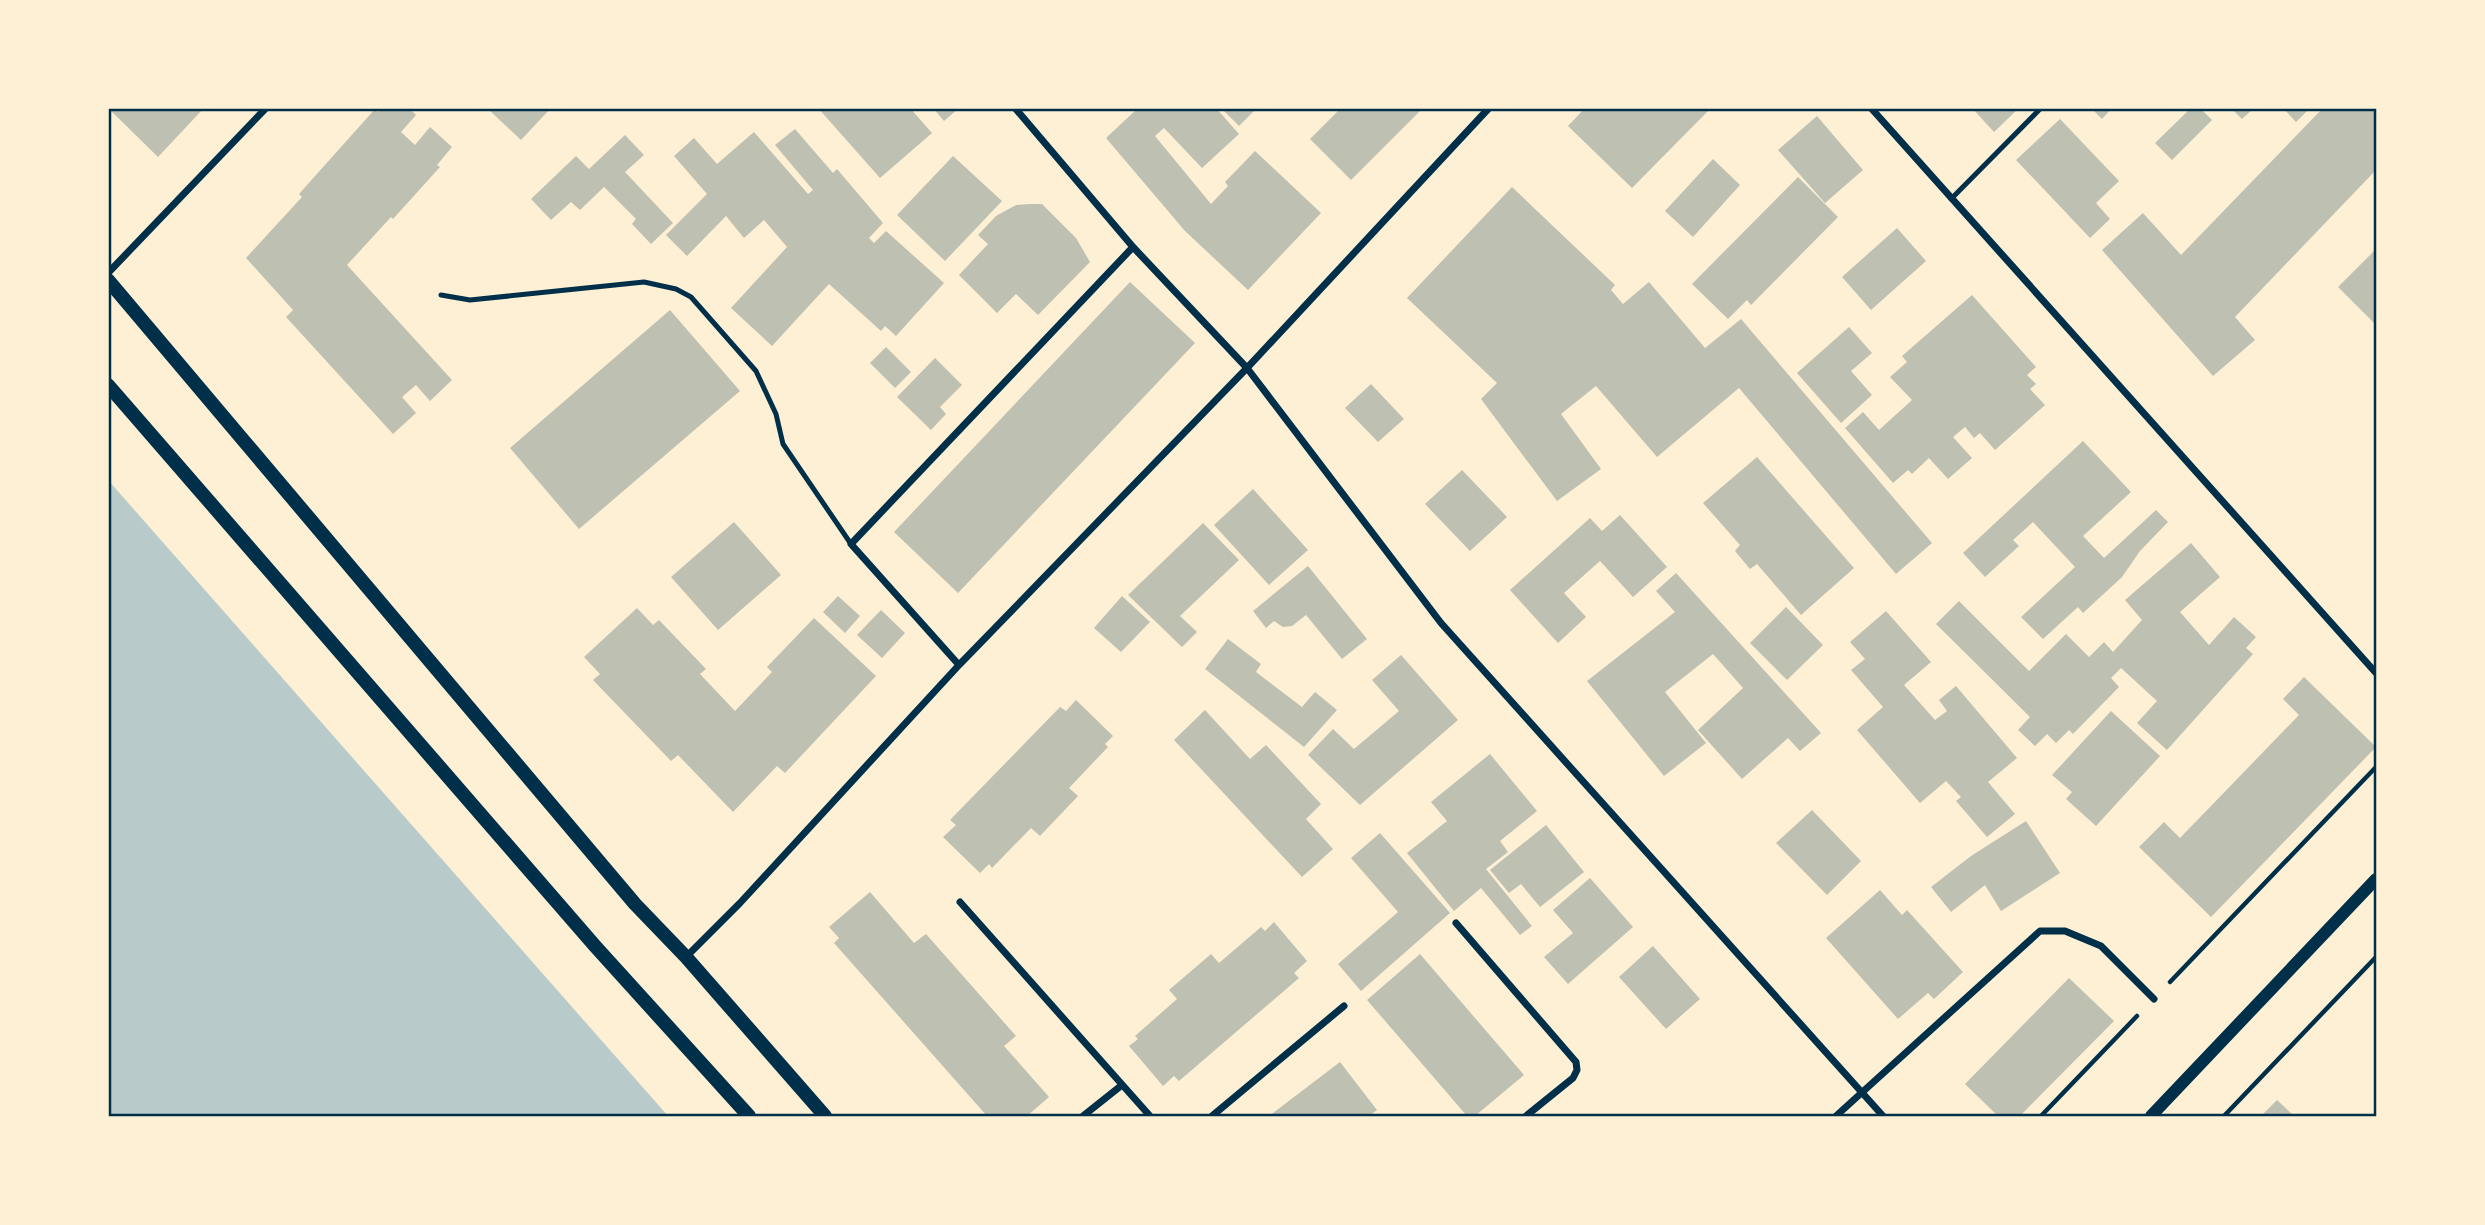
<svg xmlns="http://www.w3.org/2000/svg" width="2485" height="1225" viewBox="0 0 2485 1225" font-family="Karla,sans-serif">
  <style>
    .green { fill: #b9caca }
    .building { fill: #bec0b2 }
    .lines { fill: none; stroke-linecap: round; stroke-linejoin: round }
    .path { stroke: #003049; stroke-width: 4.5 }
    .service { stroke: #003049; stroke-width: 5 }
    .minor { stroke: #003049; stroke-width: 7 }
    .tertiary { stroke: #003049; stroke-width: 12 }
    .secondary { stroke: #003049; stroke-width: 14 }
    .neatline { fill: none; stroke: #003049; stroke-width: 2.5 }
  </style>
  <rect width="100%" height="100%" fill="#fdf0d5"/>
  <!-- green -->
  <path class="green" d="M108 480 668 1116H109Z"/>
  <!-- building -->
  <path class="building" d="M108 108H204L158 157Z
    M382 108H409L416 115 401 132 415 145 430 127 452 147 437 165 440 167 393 219 391 217 347 265 452 380 430 401 416 385 402 397 416 413 393 434 286 317 293 310 246 258 302 197 299 194 375 109 378 112Z
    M487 108H551L521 140Z
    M818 108H910L932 133 880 178Z
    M933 108H959L944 121Z
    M1138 108H1216L1239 134 1202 168 1164 128 1155 136 1211 204 1228 186 1225 182 1255 151 1321 213 1248 290 1185 231 1106 138Z
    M1221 108H1257L1239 126Z
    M1341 108H1423L1351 180 1310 139Z
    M1585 108H1711L1632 188 1568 126Z
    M1972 108H2019L1994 132Z
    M2091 108H2112L2102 119Z
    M2191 108H2200L2212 120 2172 160 2155 143Z
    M2231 108H2254L2242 119Z
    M2283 108H2310L2296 122Z
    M2323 108H2376V170L2235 317 2255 340 2213 376 2102 250 2143 213 2181 255Z
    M1817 116 1863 170 1825 203 1778 150Z
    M2060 119 2119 181 2096 203 2110 219 2090 238 2016 160Z
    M795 129 833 173 837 169 883 223 869 238 874 243 886 231 944 283 896 336 885 326 881 331 829 284 772 346 731 308 787 247 764 220 744 238 726 216 687 256 666 235 707 194 674 156 694 138 717 164 754 132 808 194 813 190 775 145Z
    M625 135 644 155 625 172 673 223 651 244 632 224 636 219 604 187 580 210 571 202 551 220 531 199 576 156 589 169Z
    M953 156 1002 201 945 261 897 215Z
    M1713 159 1740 185 1693 237 1665 211Z
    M1798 177 1838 217 1751 305 1747 300 1728 319 1692 284Z
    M1512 187 1615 285 1611 290 1623 304 1649 282 1705 348 1741 319 1932 543 1896 574 1739 388 1657 457 1596 386 1561 414 1601 469 1557 501 1481 399 1497 383 1407 298Z
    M1030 204H1042L1076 238 1090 262 1038 315 1016 294 997 313 959 275 988 244 978 235 996 216 1016 205Z
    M1897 228 1926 261 1871 310 1842 277Z
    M2376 249V325L2338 287Z
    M1130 282 1195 343 958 593 894 532Z
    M1972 295 2036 367 2027 375 2036 384 2030 389 2045 405 1995 450 1980 433 1974 438 1965 427 1953 437 1972 458 1948 479 1929 458 1912 474 1908 470 1893 483 1845 428 1863 412 1879 430 1912 400 1890 377 1907 362 1902 356Z
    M670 310 740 391 579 529 510 448Z
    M1849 327 1872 353 1851 371 1872 395 1841 423 1797 373Z
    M886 347 911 372 895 388 870 363Z
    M935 358 962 385 940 407 946 414 931 430 897 397Z
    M1371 384 1404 419 1378 442 1345 408Z
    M2083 441 2131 492 2083 536 2104 558 2156 510 2168 522 2140 551 2122 577 2083 613 2078 607 2043 639 2021 617 2075 567 2033 522 2013 540 2019 546 1985 577 1963 553Z
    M1757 457 1854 568 1801 615 1757 564 1750 569 1735 551 1740 545 1703 503Z
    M1462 470 1507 517 1470 551 1425 504Z
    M1253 489 1308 550 1269 585 1214 525Z
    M1620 515 1667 567 1633 597 1600 561 1564 593 1586 617 1558 643 1510 590 1590 518 1602 531Z
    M734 522 781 575 718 630 671 577Z
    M1203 523 1239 560 1180 616 1197 632 1182 647 1128 595Z
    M2191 543 2220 577 2180 612 2209 645 2234 617 2256 637 2246 648 2253 654 2167 750 2137 723 2157 701 2121 668 2111 678 2119 687 2073 734 2069 730 2056 743 2047 734 2035 746 2018 730 2030 717 1936 624 1959 601 2029 671 2066 634 2089 657 2104 642 2113 652 2142 620 2125 600Z
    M1308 566 1367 639 1342 659 1306 615 1292 626 1283 627 1274 621 1266 628 1253 611Z
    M1676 573 1821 733 1800 751 1788 738 1742 779 1698 730 1743 688 1713 654 1665 692 1706 743 1664 776 1587 681 1675 612 1656 591Z
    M838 596 860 616 845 633 823 612Z
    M1122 596 1150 622 1121 652 1094 628Z
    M1786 607 1823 645 1787 680 1750 643Z
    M637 608 653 625 659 620 706 669 700 674 735 711 772 672 767 667 814 618 876 676 785 773 777 766 733 812 678 755 671 761 593 680 600 674 584 657Z
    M881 610 905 633 882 658 857 635Z
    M1886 611 1931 662 1904 685 1935 720 1947 711 1939 700 1956 686 2017 758 1988 782 2015 814 1987 837 1956 801 1961 797 1946 781 1920 803 1857 730 1883 707 1851 670 1865 659 1850 642Z
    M1228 639 1261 664 1256 672 1302 707 1315 692 1337 710 1304 747 1205 669Z
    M1401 655 1458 720 1360 805 1308 755 1333 729 1354 749 1399 711 1372 680Z
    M2304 677 2376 747 2211 917 2139 847 2164 822 2180 838 2299 715 2283 699Z
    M1076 700 1113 736 1105 744 1108 747 1069 788 1078 796 1040 836 1031 828 992 868 989 864 980 873 943 837 956 825 950 820 1060 707 1066 711Z
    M1205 710 1250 759 1266 745 1321 804 1306 819 1333 849 1302 877 1174 740Z
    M2111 711 2160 756 2096 826 2066 799 2072 792 2052 775Z
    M1490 754 1537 811 1500 841 1508 852 1486 869 1532 926 1520 935 1481 888 1454 911 1407 853 1447 821 1431 802Z
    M1812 810 1861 861 1827 895 1776 843Z
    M2026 821 2060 873 2001 911 1985 885 1951 912 1931 887 1971 856Z
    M1546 825 1584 872 1540 907 1521 884 1509 893 1490 870Z
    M1380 833 1450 913 1361 991 1338 964 1398 912 1351 858Z
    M1590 878 1633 927 1568 984 1544 957 1573 933 1553 910Z
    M1880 890 1902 915 1907 910 1963 972 1934 999 1928 993 1898 1019 1826 938Z
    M870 892 914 943 926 934 1016 1036 1004 1046 1049 1097 1027 1116H987L834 943 839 938 829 927Z
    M1274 922 1307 961 1294 973 1299 978 1179 1081 1174 1076 1163 1086 1129 1046 1138 1039 1135 1036 1177 999 1169 990 1211 954 1219 963 1261 927 1265 931Z
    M1653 946 1700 999 1666 1029 1619 977Z
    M1420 954 1524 1075 1475 1116H1467L1367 1000Z
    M2069 978 2114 1021 2020 1116H1998L1965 1084Z
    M1340 1062 1377 1110 1369 1116H1269Z
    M2277 1100 2294 1116H2261Z"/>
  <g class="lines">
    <!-- path -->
    <path class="path" d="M2170 982 2376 767
      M2041 1116 2137 1016
      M2224 1116 2376 957"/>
    <!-- service -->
    <path class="service" d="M1951 199 2041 108
      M441 295 470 300 644 282 676 289 691 297 756 371 776 414 783 444 851 544"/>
    <!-- minor -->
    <path class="minor" d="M1015 108 1133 247 1247 368 1441 623 1883 1116
      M1871 108 2376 673
      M108 273 266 108
      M959 665 851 544 1133 247
      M960 902 1150 1116
      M1456 923 1576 1062 1577 1070 1573 1078 1526 1116
      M686 957 740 903 959 665 1247 368 1489 108
      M1083 1116 1122 1085
      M1212 1116 1344 1006
      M1836 1116 2040 931H2065L2101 946 2154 999"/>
    <!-- tertiary -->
    <path class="tertiary" d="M2151 1116 2376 879"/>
    <!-- secondary -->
    <path class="secondary" d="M108 280 635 904 686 957 825 1116
      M108 385 595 946 749 1116"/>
  </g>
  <!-- border -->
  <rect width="2485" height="1225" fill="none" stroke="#fdf0d5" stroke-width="220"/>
  <rect x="110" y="110" width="2265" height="1005" class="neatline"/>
</svg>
